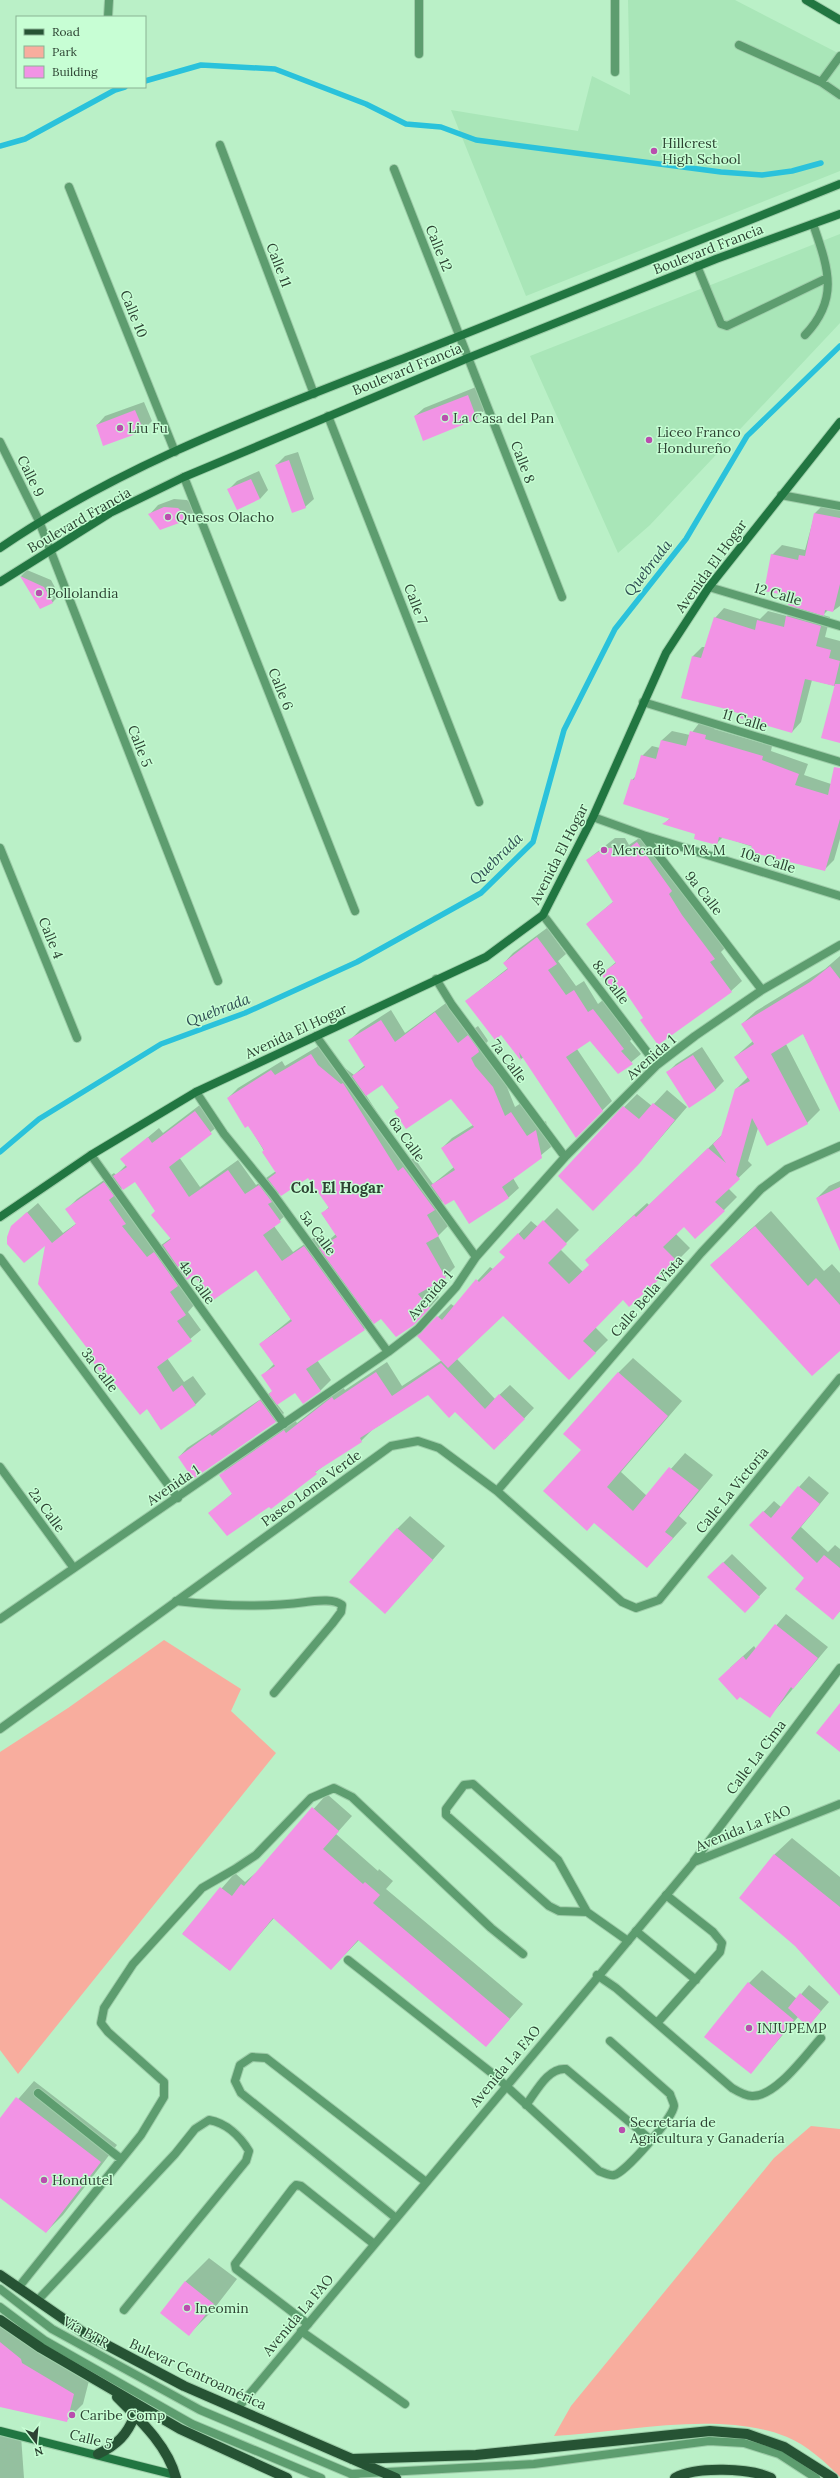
<svg xmlns="http://www.w3.org/2000/svg" width="840" height="2478" viewBox="0 0 840 2478" font-family="Lora,serif">
  <style>
    .built { fill: #a9e6b8 }
    .green { fill: #f8ad9e }
    .shadow { fill: #0003; fill-rule: evenodd }
    .lines { fill: none; stroke-linecap: round; stroke-linejoin: round }
    .stream { stroke: #2ac2db; stroke-width: 5.5 }
    .building { fill: #f293e5 }
    .lane-casing { stroke: #9ecda9; stroke-width: 10 }
    .street-casing { stroke: #9ecda9; stroke-width: 10 }
    .secondary-casing { stroke: #9ecda9; stroke-width: 10 }
    .primary-casing { stroke: #9ecda9; stroke-width: 12 }
    .lane { stroke: #5d9d6f; stroke-width: 8 }
    .street { stroke: #5d9d6f; stroke-width: 8 }
    .secondary { stroke: #217641; stroke-width: 8 }
    .primary { stroke: #265334; stroke-width: 10 }
    .poi-dot { fill: #b94eae; stroke: #c7fed4; stroke-width: 1.5 }
    .labels { text-anchor: middle; stroke-width: 3; stroke-linejoin: round; paint-order: stroke }
    .poi-label { font-size: 14px; fill: #2d4333; stroke: #c7fed4; text-anchor: start }
    .street-label { font-size: 14px; fill: #2d4333; stroke: #c7fed4 }
    .water-label { font-size: 15px; font-style: italic; fill: #2e4c52; stroke: #c7fed4 }
    .neighbourhood-label { font-size: 15px; font-weight: bold; fill: #2d4333; stroke: #c7fed4 }
  </style>
  <rect width="100%" height="100%" fill="#baf0c7"/>
  <!-- built -->
  <path class="built" d="M628 0H735L836 52 840 56V171L526 296 451 110 578 131 592 76 630 95Z
    M840 234V323L650 525 618 553 530 356Z"/>
  <!-- green -->
  <path class="green" d="M164 1640 241 1689 231 1711 276 1753 18 2074 0 2050V1752L68 1708Z
    M811 2126 840 2129V2477C825 2462 807 2445 787 2437 720 2410 626 2432 554 2436L571 2406 774 2158Z"/>
  <!-- shadow -->
  <path class="shadow" d="M476 387 485 410 476 418 415 416 424 408Z
    M144 402 152 421 143 430 97 425 105 416Z
    M298 452 314 499 305 507 276 465 285 456Z
    M259 471 268 490 260 499 228 490 237 481Z
    M174 499 187 500 198 510 190 518 160 529 150 514 158 505Z
    M825 503 840 506V606L833 611 828 610 823 615 830 617 825 637 840 641V742L835 686 812 680 801 722 792 732 722 707 683 698 693 656 702 647H705L715 618 724 608 760 619 768 611 787 616 797 606 772 555 782 545 805 550 815 513Z
    M27 570 51 580 59 595 53 602 40 608 21 576Z
    M700 722 715 725 714 729 772 746 771 751 808 764 804 775 831 784 840 770V839L834 860 824 870 723 837 716 844 696 833 664 824 670 818 632 780 637 775 642 756 652 746 660 748 662 740 672 731 690 735Z
    M648 832 682 880 725 948 721 952 742 981 731 991 644 1017 624 989 602 974 616 962 587 924 614 901 587 860 615 838H625L629 845Z
    M547 928 566 954 558 961 576 986 584 981 598 1004 603 1000 632 1039 630 1041 641 1054 618 1073 590 1040 577 1049 612 1101 576 1136 524 1057 521 1059 501 1034 466 1001 508 968 504 963 513 953Z
    M840 956V1110L803 1033 786 1044 820 1110 807 1123 758 1128 748 1161 752 1165 728 1188 737 1197 724 1210 684 1226 676 1234 690 1248 677 1261 623 1299 595 1327 608 1340 569 1379 503 1315 457 1359 495 1399 510 1385 534 1408 505 1439 428 1394 372 1430 361 1441 327 1463 271 1508 269 1506 210 1513 233 1493 220 1475 231 1465 295 1420 297 1423 343 1387 345 1390 387 1362 402 1386 442 1360 419 1336 451 1304 454 1306 490 1267 493 1269 506 1257 501 1252 531 1221 538 1227 557 1208 579 1230 560 1249 583 1272 590 1265 599 1247 647 1203 649 1205 722 1135 736 1089 748 1077 735 1057 753 1041 742 1024 756 1011 825 969Z
    M446 1003 468 1033 478 1026 487 1039 488 1041 481 1049 503 1077 515 1107 521 1103 538 1127 546 1121 551 1147 513 1178 519 1188 509 1197 469 1222 454 1198 443 1201 438 1206 448 1226 438 1236 455 1267 445 1277 430 1286 439 1297 424 1314 382 1317 373 1320 364 1329 317 1360 331 1380 320 1391H296L277 1404 284 1413 275 1422 179 1457 187 1448 273 1391 263 1375 274 1364 260 1344 291 1319 256 1269 194 1274 186 1277 180 1283 195 1304 188 1312 201 1330 167 1358 184 1382 193 1376 206 1394 196 1404 161 1428 147 1408 91 1352 46 1243 23 1216 38 1203 63 1233 77 1223 67 1209 77 1199 114 1173 116 1175 126 1165 122 1159 159 1128 163 1133 205 1101 222 1123 179 1157 200 1187 238 1160 256 1185 276 1171 248 1124 228 1098 238 1088 282 1061 285 1066 322 1044 328 1055 354 1075 365 1065 350 1040 360 1030 391 1010 405 1033ZM382 1083 400 1107 395 1111 451 1098 473 1125 452 1138 442 1148 454 1167 433 1184 414 1158 408 1161 366 1095ZM308 1177 329 1207 322 1214 336 1234 322 1246 315 1237 293 1252 274 1226 290 1211 278 1194ZM135 1181 156 1211 171 1238 157 1248 119 1190Z
    M702 1047 724 1081 716 1089 690 1106 667 1073 676 1064Z
    M667 1090 687 1107 651 1149 624 1107 637 1094 652 1106Z
    M840 1181V1227L817 1198 829 1186Z
    M771 1211 824 1271 832 1264 840 1273V1350L711 1265Z
    M633 1358 682 1401 621 1472 647 1496 685 1453 713 1475 679 1516 687 1523 647 1567 583 1450 618 1373Z
    M809 1476 829 1493 801 1527 828 1552 835 1545 840 1549V1611L832 1619 806 1578 751 1525 774 1501 781 1507Z
    M410 1516 445 1546 398 1599 397 1529Z
    M732 1554 767 1588 745 1611 709 1577Z
    M786 1614 828 1647 770 1716 730 1668 754 1646 756 1649Z
    M327 1794 352 1816 336 1834 378 1871 379 1869 393 1881 386 1889 523 2004 486 2046 359 1940 331 1969 274 1918 229 1970 183 1933 235 1873 245 1882 257 1872Z
    M792 1838 840 1877V1994L795 1945 741 1898 775 1854Z
    M762 1970 797 1999 809 1985 829 2002 808 2026 798 2017 751 2072 749 1983Z
    M34 2081 117 2145 63 2215 46 2232 0 2196V2120Z
    M209 2258 237 2279 213 2310 189 2334 185 2282Z
    M0 2320 14 2323 37 2342 90 2377 83 2404 66 2421 0 2406Z
    M0 2428 21 2436 24 2478H0Z"/>
  <g class="lines">
    <!-- stream -->
    <path class="stream" d="M145 81 201 65 275 69 366 104 406 124 441 127 476 140 721 172 762 175 792 171 821 163
      M0 146 25 139 115 90 125 87
      M0 1152 39 1119 161 1044 245 1013 357 962 481 893 533 842 564 730 615 629 686 539 747 436 840 346"/>
  </g>
  <!-- building -->
  <path class="building" d="M468 395 477 419 423 441 414 416Z
    M135 410 144 431 103 446 96 425Z
    M289 460 306 508 292 513 275 465Z
    M251 479 260 499 237 510 227 489Z
    M164 507 178 508 190 519 160 530 148 514Z
    M814 513 840 518V584L833 612 825 610 824 616 788 605 790 596 764 591 771 554 798 560 799 555 805 556Z
    M20 576 44 587 53 603 40 609Z
    M786 616 821 626 816 646 831 650 829 658 840 661 834 686 805 679 792 733 740 718 741 714 722 708 681 698 692 656 701 658 714 617 755 630 757 620 784 627Z
    M835 684H840V743L821 738Z
    M690 731 706 735 705 739 763 756 762 760 799 774 795 785 828 795 834 767 840 768V819L825 871 750 852 752 846 719 837 717 845 694 839 695 834 662 824 670 819 623 804 631 779 634 780 641 755 656 759 661 740 686 746Z
    M637 842 672 891 669 894 682 915 715 959 710 962 732 992 658 1045 640 1020 643 1018 624 990 614 992 601 974 616 963 586 924 613 902 586 860 604 848H614L619 855Z
    M537 937 557 964 548 970 566 995 574 990 588 1012 593 1009 624 1049 621 1051 633 1064 618 1074 590 1041 566 1057 603 1111 576 1138 519 1052 521 1061 501 1035 495 1040 465 1001 508 969 503 963Z
    M830 966 840 979V1112L803 1034 771 1054 808 1124 767 1146 752 1118 736 1175 740 1179 715 1202 725 1211 695 1239 684 1227 663 1247 678 1262 629 1307 623 1300 583 1341 596 1353 569 1380 503 1316 448 1368 417 1336 437 1316 442 1320 476 1279 479 1282 505 1257 499 1252 518 1233 524 1240 543 1220 567 1244 548 1263 569 1284 589 1265 585 1260 634 1215 636 1217 708 1148 726 1163 713 1144 721 1136 735 1089 750 1081 734 1057 754 1044 741 1024 810 982Z
    M435 1012 458 1043 468 1035 478 1049 479 1052 471 1058 475 1066 493 1087 505 1116 511 1112 527 1136 536 1130 542 1158 502 1187 509 1198 469 1224 454 1200 445 1205 431 1185 455 1170 441 1148 474 1127 451 1099 406 1129 394 1111 399 1108 382 1085 366 1096 352 1076 365 1067 348 1040 381 1020 395 1042Z
    M311 1054 318 1065 341 1084 343 1083 398 1171 403 1167 435 1210 427 1215 439 1236 426 1243 446 1278 418 1294 430 1308 414 1325 396 1337 381 1319 374 1324 319 1248 337 1237 321 1213 329 1208 308 1178 281 1196 268 1179 276 1173 262 1152 264 1150 248 1126 245 1128 227 1098 271 1070 275 1075Z
    M693 1055 716 1090 689 1108 666 1072Z
    M653 1103 675 1120 639 1164 593 1211 558 1176 623 1106 639 1119Z
    M195 1111 212 1134 169 1167 189 1197 228 1170 245 1194 259 1185 272 1202 268 1204 281 1222 263 1235 282 1261 304 1246 365 1330 306 1369 321 1391 303 1404 295 1393 277 1405 269 1394 272 1391 261 1375 275 1366 259 1344 292 1321 256 1270 212 1301 194 1275 187 1280 163 1245 171 1239 151 1215 155 1211 135 1182 123 1190 113 1176 127 1167 120 1159 148 1137 152 1143Z
    M104 1182 114 1196 109 1200 126 1224 122 1226 147 1257 154 1252 178 1286 170 1292 186 1315 177 1321 192 1341 157 1367 173 1392 182 1385 196 1405 161 1430 147 1409 140 1415 105 1371 102 1374 87 1354 90 1352 38 1284 45 1246 24 1263 7 1244V1237L11 1226 27 1212 52 1243 76 1224 65 1209Z
    M840 1187V1251L816 1198Z
    M755 1226 808 1286 816 1278 840 1305V1351L812 1376 710 1265Z
    M441 1363 485 1409 499 1394 525 1419 494 1450 455 1412 449 1418 428 1395 360 1438 362 1442 315 1472 317 1474 271 1509 269 1507 227 1536 208 1513 232 1494 219 1475 284 1430 286 1433 332 1397 334 1400 376 1372 392 1396Z
    M618 1372 668 1416 607 1487 633 1511 669 1467 699 1490 665 1532 673 1538 647 1568 594 1523 587 1531 543 1491 581 1450 563 1434Z
    M260 1400 276 1422 193 1479 178 1457 210 1434 212 1436Z
    M798 1486 820 1504 791 1538 817 1563 824 1555 840 1568V1611L833 1620 795 1589 804 1578 749 1525 763 1511 771 1518Z
    M397 1528 433 1560 385 1614 349 1582Z
    M723 1562 760 1597 745 1613 707 1577Z
    M775 1624 818 1658 793 1689 791 1687 770 1718 740 1697 737 1700 718 1679 743 1656 746 1660Z
    M840 1703V1752L816 1733Z
    M312 1807 339 1831 323 1849 363 1884 365 1882 380 1895 373 1903 510 2019 486 2047 358 1940 331 1970 273 1918 230 1971 182 1934 220 1887 232 1896 241 1884 244 1886Z
    M774 1854 840 1907V1996L795 1946 739 1898Z
    M748 1982 794 2020 751 2074 704 2037Z
    M800 1993 821 2011 808 2027 788 2008Z
    M16 2097 101 2162 46 2233 0 2198V2118Z
    M185 2281 214 2304 189 2336 160 2313Z
    M0 2342 21 2359 22 2363 74 2394 67 2422 0 2407Z"/>
  <g class="lines">
    <defs>
      <path id="lane" d="M739 45 821 82 840 95
        M821 82 840 56
        M697 266 721 324 727 326 827 278
        M805 335C840 298 828 268 813 224
        M176 1601C220 1606 261 1608 306 1602 316 1601 333 1598 342 1605L341 1612 332 1624 274 1693
        M587 1912 558 1860 473 1784 464 1785 446 1809V1815L549 1906 559 1911 587 1912 628 1941
        M636 1931 696 1980
        M348 1960 493 2074 599 2171C604 2173 610 2176 614 2175 625 2173 673 2118 674 2106 674 2103 671 2098 670 2094L610 2041
        M597 1975 616 1988 732 2088C737 2091 745 2096 752 2096 776 2097 806 2054 821 2038
        M657 2023 720 1952 722 1943 713 1932 666 1895
        M38 2093 121 2159
        M526 2105C536 2092 548 2067 566 2069L651 2140
        M396 2218 241 2093 235 2081 240 2065 252 2057 266 2058 426 2182
        M18 2288 141 2135 164 2097V2082L108 2032 101 2023 104 2008 133 1964 202 1888 235 1869 256 1855 311 1798 334 1788 352 1797 491 1928 523 1954
        M0 2289 52 2329 200 2410 356 2476
        M37 2301 175 2154 195 2129 209 2120C226 2123 240 2136 249 2151L246 2161 124 2310
        M0 2307 44 2340 192 2424 321 2478
        M308 2324 236 2269 235 2264 293 2188 296 2185 301 2186 374 2244
        M301 2331 405 2404
        M351 2474 534 2464 709 2441 744 2443 779 2454 816 2478"/>
      <path id="street" d="M615 0V72
        M108 17 109 0
        M419 54V0
        M220 145 314 394
        M394 169 562 597
        M69 187 175 452
        M328 416 479 802
        M0 442 39 521 218 981
        M184 477 355 911
        M781 495 840 506
        M709 587 840 626
        M643 702 840 762
        M593 817 643 835 762 990
        M643 835 840 896
        M0 848 77 1038
        M543 915 657 1065
        M436 979 452 1005 565 1157
        M316 1036 476 1257
        M196 1092 224 1134 273 1194 388 1352
        M91 1155 284 1424
        M0 1258 178 1498
        M0 1467 73 1567
        M497 1491 701 1253 761 1189 787 1169 840 1146
        M0 1619 388 1352 418 1329 456 1287 476 1257 565 1157 657 1065 695 1036 762 990 840 945
        M0 1729 391 1446 418 1441 439 1448 497 1491 622 1602 636 1608 659 1600 840 1378
        M694 1861 840 1668
        M237 2409 694 1862 840 1804"/>
      <path id="secondary" d="M806 0 840 20
        M0 548C125 462 272 410 412 355 555 299 697 240 840 184
        M0 582 110 513 184 477 468 358 716 259 840 214
        M0 1217 91 1155 196 1092 486 957 543 915 593 817 666 653 709 587 840 422
        M0 2431 175 2475"/>
      <path id="primary" d="M0 2275 84 2333 184 2386 396 2478
        M0 2320 41 2348 180 2429 287 2478
        M117 2397C140 2420 168 2446 176 2478
        M98 2454C117 2445 127 2435 135 2415
        M352 2459 476 2455 710 2431 747 2434 784 2447 833 2478
        M675 2478C696 2466 750 2468 771 2478"/>
    </defs>
    <!-- lane casing -->
    <use href="#lane" class="lane-casing"/>
    <!-- street casing -->
    <use href="#street" class="street-casing"/>
    <!-- secondary casing -->
    <use href="#secondary" class="secondary-casing"/>
    <!-- primary casing -->
    <use href="#primary" class="primary-casing"/>
    <!-- lane -->
    <use href="#lane" class="lane"/>
    <!-- street -->
    <use href="#street" class="street"/>
    <!-- secondary -->
    <use href="#secondary" class="secondary"/>
    <!-- primary -->
    <use href="#primary" class="primary"/>
  </g>
  <!-- markers -->
  <g class="poi-dot">
    <circle cx="654" cy="151" r="4"/>
    <circle cx="445" cy="418" r="4"/>
    <circle cx="120" cy="428" r="4"/>
    <circle cx="649" cy="440" r="4"/>
    <circle cx="168" cy="517" r="4"/>
    <circle cx="39" cy="593" r="4"/>
    <circle cx="604" cy="850" r="4"/>
    <circle cx="749" cy="2028" r="4"/>
    <circle cx="622" cy="2130" r="4"/>
    <circle cx="44" cy="2180" r="4"/>
    <circle cx="187" cy="2308" r="4"/>
    <circle cx="72" cy="2415" r="4"/>
  </g>
  <g class="labels">
    <!-- poi labels -->
    <g class="poi-label">
      <text x="662" y="148">Hillcrest<tspan x="662" dy="16">High School</tspan></text>
      <text x="453" y="423">La Casa del Pan</text>
      <text x="128" y="433">Liu Fu</text>
      <text x="657" y="437">Liceo Franco<tspan x="657" dy="16">Hondureño</tspan></text>
      <text x="176" y="522">Quesos Olacho</text>
      <text x="47" y="598">Pollolandia</text>
      <text x="612" y="855">Mercadito M &amp; M</text>
      <text x="757" y="2033">INJUPEMP</text>
      <text x="630" y="2127">Secretaría de<tspan x="630" dy="16">Agricultura y Ganadería</tspan></text>
      <text x="52" y="2185">Hondutel</text>
      <text x="195" y="2313">Ineomin</text>
      <text x="80" y="2420">Caribe Comp</text>
    </g>
    <!-- street labels -->
    <g class="street-label">
      <text transform="translate(439 248) rotate(68)" y="5">Calle 12</text>
      <text transform="translate(708 249) rotate(-21)" y="5">Boulevard Francia</text>
      <text transform="translate(279 265) rotate(69)" y="5">Calle 11</text>
      <text transform="translate(134 314) rotate(68)" y="5">Calle 10</text>
      <text transform="translate(407 369) rotate(-22)" y="5">Boulevard Francia</text>
      <text transform="translate(523 462) rotate(69)" y="5">Calle 8</text>
      <text transform="translate(31 476) rotate(64)" y="5">Calle 9</text>
      <text transform="translate(79 520) rotate(-30)" y="5">Boulevard Francia</text>
      <text transform="translate(711 566) rotate(-54)" y="5">Avenida El Hogar</text>
      <text transform="translate(778 594) rotate(16)" y="5">12 Calle</text>
      <text transform="translate(416 604) rotate(69)" y="5">Calle 7</text>
      <text transform="translate(281 689) rotate(68)" y="5">Calle 6</text>
      <text transform="translate(745 720) rotate(17)" y="5">11 Calle</text>
      <text transform="translate(140 746) rotate(69)" y="5">Calle 5</text>
      <text transform="translate(559 854) rotate(-63)" y="5">Avenida El Hogar</text>
      <text transform="translate(768 860) rotate(17)" y="5">10a Calle</text>
      <text transform="translate(704 893) rotate(52)" y="5">9a Calle</text>
      <text transform="translate(51 938) rotate(68)" y="5">Calle 4</text>
      <text transform="translate(611 982) rotate(53)" y="5">8a Calle</text>
      <text transform="translate(296 1031) rotate(-25)" y="5">Avenida El Hogar</text>
      <text transform="translate(651 1057) rotate(-41)" y="5">Avenida 1</text>
      <text transform="translate(509 1061) rotate(53)" y="5">7a Calle</text>
      <text transform="translate(407 1139) rotate(54)" y="5">6a Calle</text>
      <text transform="translate(318 1233) rotate(54)" y="5">5a Calle</text>
      <text transform="translate(197 1282) rotate(54)" y="5">4a Calle</text>
      <text transform="translate(430 1295) rotate(-49)" y="5">Avenida 1</text>
      <text transform="translate(647 1296) rotate(-49)" y="5">Calle Bella Vista</text>
      <text transform="translate(100 1370) rotate(53)" y="5">3a Calle</text>
      <text transform="translate(173 1485) rotate(-34)" y="5">Avenida 1</text>
      <text transform="translate(311 1488) rotate(-36)" y="5">Paseo Loma Verde</text>
      <text transform="translate(732 1490) rotate(-51)" y="5">Calle La Victoria</text>
      <text transform="translate(47 1510) rotate(54)" y="5">2a Calle</text>
      <text transform="translate(756 1757) rotate(-53)" y="5">Calle La Cima</text>
      <text transform="translate(743 1828) rotate(-22)" y="5">Avenida La FAO</text>
      <text transform="translate(505 2066) rotate(-50)" y="5">Avenida La FAO</text>
      <text transform="translate(298 2315) rotate(-50)" y="5">Avenida La FAO</text>
      <text transform="translate(86 2332) rotate(29)" y="5">Vía BTR</text>
      <text transform="translate(198 2374) rotate(25)" y="5">Bulevar Centroamérica</text>
      <text transform="translate(91 2439) rotate(14)" y="5">Calle 5</text>
    </g>
    <!-- water labels -->
    <g class="water-label">
      <text transform="translate(648 568) rotate(-52)" y="5">Quebrada</text>
      <text transform="translate(496 859) rotate(-44)" y="5">Quebrada</text>
      <text transform="translate(218 1010) rotate(-21)" y="5">Quebrada</text>
    </g>
    <!-- neighbourhood labels -->
    <g class="neighbourhood-label">
      <text x="337" y="1193">Col. El Hogar</text>
    </g>
  </g>
  <!-- legend -->
  <rect x="16" y="16" width="130" height="72" fill="#c7fed4" stroke="#89b394"/>
  <rect x="24" y="29" width="20" height="6" fill="#265334" stroke="#89b394"/>
  <text x="52" y="36" font-size="12" fill="#2d4333">Road</text>
  <rect x="24" y="46" width="20" height="12" fill="#f8ad9e" stroke="#89b394"/>
  <text x="52" y="56" font-size="12" fill="#2d4333">Park</text>
  <rect x="24" y="66" width="20" height="12" fill="#f293e5" stroke="#89b394"/>
  <text x="52" y="76" font-size="12" fill="#2d4333">Building</text>
  <!-- north arrow -->
  <g transform="translate(36 2442) rotate(164)" stroke="#c7fed4" stroke-width="3" paint-order="stroke">
  <path d="M0-3L7 15L0 10L-7 15Z" fill="#2d4333"/>
  <text y="-6" font-size="11" font-weight="bold" text-anchor="middle" fill="#2d4333">N</text>
  </g>
</svg>
